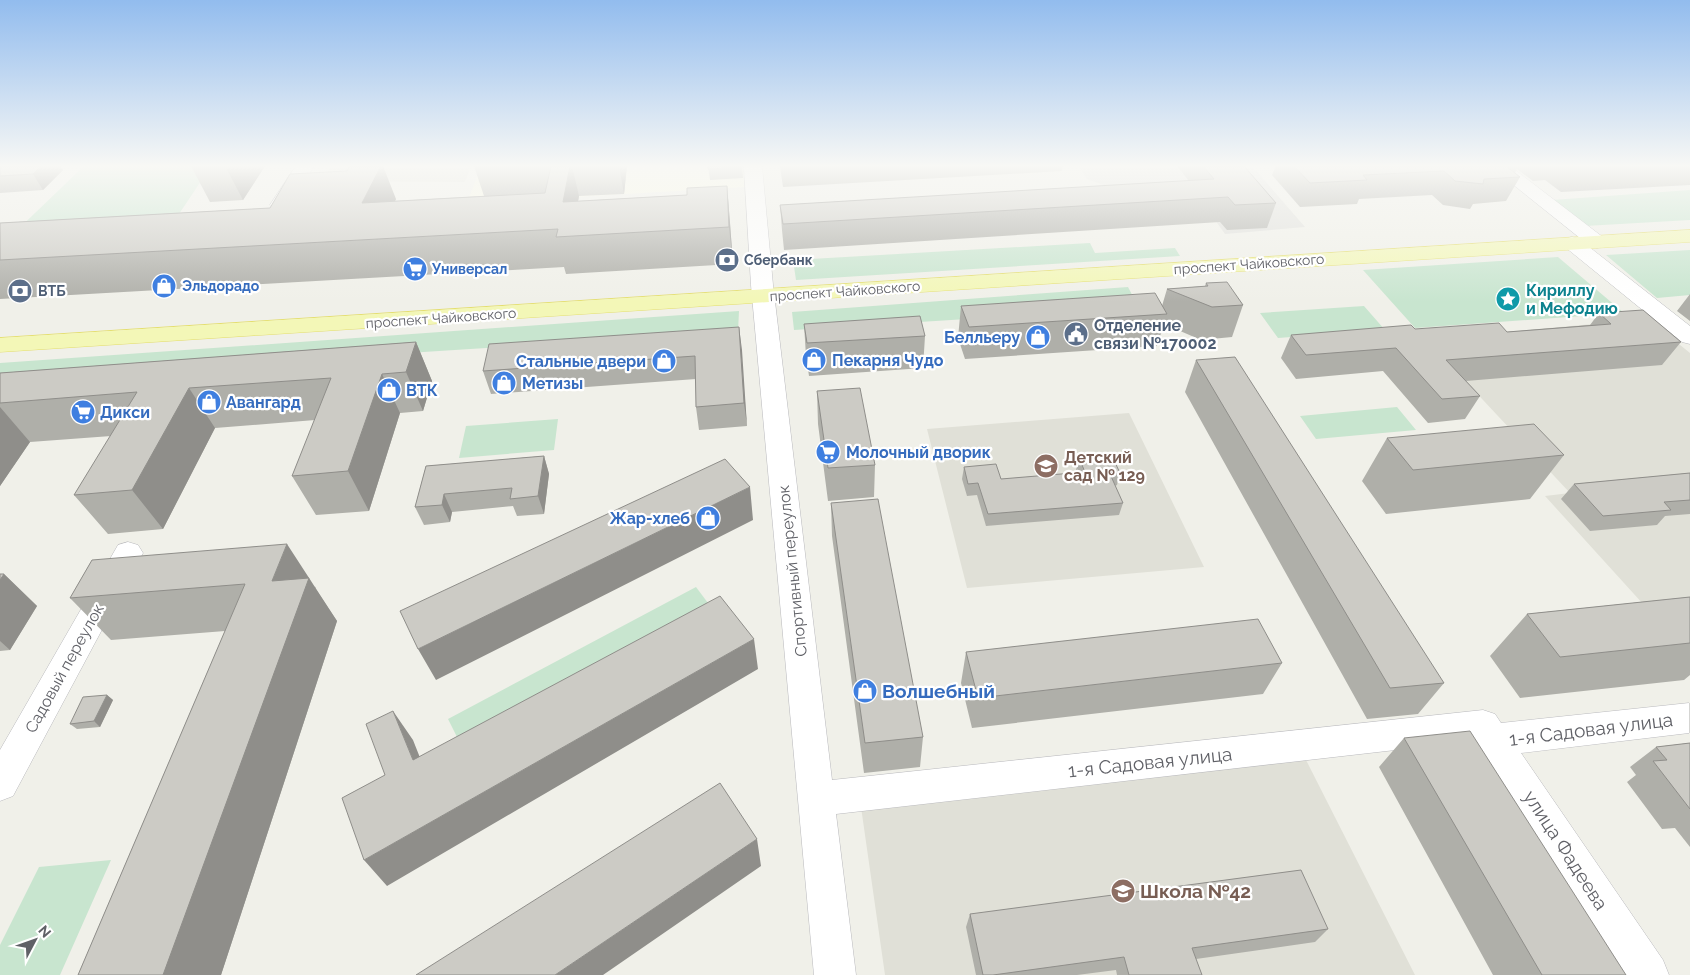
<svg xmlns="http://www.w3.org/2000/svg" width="1690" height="975" viewBox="0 0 1690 975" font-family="Raleway,sans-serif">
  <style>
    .commercial { fill: #fbfbe3 }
    .industrial { fill: #dfdfdb }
    .education { fill: #e0e0d7 }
    .green { fill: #c8e5cf }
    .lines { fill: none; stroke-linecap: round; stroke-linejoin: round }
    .minor-casing { stroke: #b9b9bd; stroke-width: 1 }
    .major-casing { stroke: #e4de6e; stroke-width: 1 }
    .minor { fill: #fff; fill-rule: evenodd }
    .major { fill: #f3f7b7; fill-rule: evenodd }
    .wall { fill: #afafa9 }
    .shaded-wall { fill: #8f8e8a }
    .building { fill: #cccbc5; stroke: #8f8e8a }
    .labels { text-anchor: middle; stroke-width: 4.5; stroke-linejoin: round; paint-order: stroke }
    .far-service-label { font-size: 14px; font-weight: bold; fill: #4e5e75; stroke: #fff; text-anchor: start }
    .far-street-label { font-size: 14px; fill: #606167; stroke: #fff }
    .far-shop-label { font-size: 14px; font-weight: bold; fill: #366cbe; stroke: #fff; text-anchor: start }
    .culture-label { font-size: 16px; font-weight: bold; fill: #0d838f; stroke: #fff; text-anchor: start }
    .service-label { font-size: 16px; font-weight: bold; fill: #4e5e75; stroke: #fff; text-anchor: start }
    .shop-label { font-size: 16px; font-weight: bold; fill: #366cbe; stroke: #fff; text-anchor: start }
    .education-label { font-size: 16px; font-weight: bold; fill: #785e54; stroke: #fff; text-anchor: start }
    .street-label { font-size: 16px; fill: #606167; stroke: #fff }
    .near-shop-label { font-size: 19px; font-weight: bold; fill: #366cbe; stroke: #fff; text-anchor: start }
    .near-street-label { font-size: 19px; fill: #606167; stroke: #fff }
    .near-education-label { font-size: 19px; font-weight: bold; fill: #785e54; stroke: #fff; text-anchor: start }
  </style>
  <rect width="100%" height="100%" fill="#f0f0e9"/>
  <!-- commercial -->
  <path class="commercial" d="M481 166H745L746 187 467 203Z"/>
  <!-- industrial -->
  <path class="industrial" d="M1079 166H1252L1305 227 1225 234 1190 185 1106 186 1087 179Z"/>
  <!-- education -->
  <path class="education" d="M331 166H471L465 182 322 181Z
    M1648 319 1690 353V648H1683L1545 496 1570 493 1426 339Z
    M1129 413 1204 567 967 588 927 429Z
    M1305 758 1415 975H885L861 807Z"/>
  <!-- green -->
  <path class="green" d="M84 166H211L177 217 11 236Z
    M1690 190V220L1585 226 1552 200Z
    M1090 243 1095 253 1175 248 1180 256 796 280 793 260Z
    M1690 250V295L1657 298 1606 255Z
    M1558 257 1624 313 1415 328 1363 270Z
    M1128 287 1139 308 794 330 792 312Z
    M1364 306 1385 330 1278 338 1260 313Z
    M739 311 738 332 0 379V363Z
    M1397 407 1416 430 1316 439 1300 416Z
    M558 419 554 450 459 458 466 426Z
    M696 587 714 611 463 749 448 719Z
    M111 860 60 975H0V945L39 867Z"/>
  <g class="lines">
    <defs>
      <path id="minor" d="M296 166H314L287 209 280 211 273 209 270 205Z
        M744 166H762L773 285 832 780 1483 710 1495 714 1501 723 1689 703V733L1521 753 1663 960 1669 975H1624L1474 741 836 814 856 975H814L751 285Z
        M1490 166H1510L1604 238 1607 242 1604 246 1597 248 1590 246Z
        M1572 237 1579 239 1690 326V344L1682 342 1565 247 1562 243 1565 239Z
        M128 542 138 545 143 553 13 796 0 801V750L118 545Z"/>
      <path id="major" d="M1690 230V242L0 352V338Z"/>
    </defs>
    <!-- minor casing -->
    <use href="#minor" class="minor-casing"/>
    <!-- major casing -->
    <use href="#major" class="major-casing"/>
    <!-- minor -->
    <use href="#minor" class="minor"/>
    <!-- major -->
    <use href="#major" class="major"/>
  </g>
  <!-- wall -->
  <path class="wall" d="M0 166H60L63 170 43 190 0 193Z
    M191 166H265L243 200 210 202Z
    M474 166H627L624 194 579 196 578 201 687 195 727 186 730 223 733 264 566 274 564 267 0 299V223L270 208 396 199 395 201 484 196Z
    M708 166H742L743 178 710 180Z
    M780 166H1063L1062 171 783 187Z
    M1177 166H1244L1276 203 1267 228 1227 230 1220 222 784 250 782 230 780 205 1189 181Z
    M1276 166H1690V185L1561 192 1545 180 1533 181 1517 169 1515 173 1520 177 1506 201 1473 204 1470 209 1443 205 1432 195 1359 199 1357 204 1300 207 1272 175Z
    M1206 283 1243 305 1232 337 1201 340 1164 324 1157 346 965 359 958 338 961 306H1162L1167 289 1205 286Z
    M1690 294V321L1677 311Z
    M1599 313 1681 342 1662 365 1466 381 1480 396 1465 419 1428 423 1383 371 1296 379 1281 358 1291 335 1415 329 1507 332 1590 325Z
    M804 324 925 336 923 368 809 376 806 356Z
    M739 327 747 426 699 430 696 407V379L491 394 483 371Z
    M416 342 432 381 423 411 400 413 369 511 316 515 292 476 315 420 215 428 163 529 108 534 74 495 111 436 30 442 0 486V373Z
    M1196 360 1444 683 1418 714 1367 719 1185 392Z
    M817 391 875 465 874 497 828 501 818 424Z
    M1387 438 1564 455 1530 499 1386 514 1362 481Z
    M544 456 549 474 544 514 517 516 513 506 452 512 450 522 424 525 415 507 426 466Z
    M1079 458 1120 473 1117 485 1115 486 1123 503 1119 515 986 526 977 495 967 496 962 479 964 467 1001 479 1077 473 1076 470Z
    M1690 473V514L1665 516 1657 525 1590 531 1561 499 1574 484Z
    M831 503 923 737 920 767 864 773 832 536Z
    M92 560 316 587 315 588 337 621 221 975H78L225 631 111 640 70 598Z
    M0 574H4L37 606 10 650 0 651Z
    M1690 597V675L1684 680 1520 698 1490 656 1527 614Z
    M966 652 1282 663 1263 694 972 728 961 683Z
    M107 695 113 700 100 727 77 729 70 724Z
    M1404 738 1626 975H1493L1379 767Z
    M1690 743V847L1675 828 1662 829 1627 782 1636 775 1630 767 1656 747Z
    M970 914 1328 929 1315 942 1196 959 1202 975H1117L1116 970 1077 975H976L966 927Z"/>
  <!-- shaded-wall -->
  <path class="shaded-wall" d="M41 166H60L63 170 43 190 33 174Z
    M225 166H265L243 200Z
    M381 166H383L396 199 377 240 362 203Z
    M570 166H572L579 196 572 236 563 202Z
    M619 166H627L624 194Z
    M727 186 730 223 733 264 729 227Z
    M739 327 742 350 747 426 744 403Z
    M416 342 432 381 423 411 406 372Z
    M382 374 400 413 369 511 348 471Z
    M189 388 215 428 163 529 132 490Z
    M0 407 30 442 0 486Z
    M544 456 549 474 544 514 538 496Z
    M750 487 753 520 436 680 418 649Z
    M444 494 452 512 450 522 442 505Z
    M287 544 337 621 221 975H163L272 581Z
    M4 574 37 606 10 650 0 641V580Z
    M754 639 758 669 387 886 364 860Z
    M107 695 113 700 100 727 94 721Z
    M393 711 413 740 432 788 413 760Z
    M757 839 761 866 603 975H555Z"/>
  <!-- building -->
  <path class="building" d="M0 166H41L33 174 0 176Z
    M350 166H381L362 203 545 193 551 166H570L563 202 687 195V188L727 186 729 227 556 237 558 229 0 260V223L270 208 290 174 347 171Z
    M708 166H742V167L708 169Z
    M1203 166H1244L1276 203 1235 205 1228 197 783 224 780 205 1214 179Z
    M1294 166H1506L1520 177 1484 179 1483 184 1455 181 1444 171 1363 175 1367 180 1310 183Z
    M1572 166H1614L1575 168Z
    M1227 282 1243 305 1212 307 1167 289 1208 286 1206 283Z
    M1155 293 1167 314 969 327 961 306Z
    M1643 310 1681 342 1446 360 1480 396 1442 399 1396 348 1306 355 1291 335 1411 325 1415 329 1499 323 1507 332 1611 324 1599 313Z
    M920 316 925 336 807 343 804 324Z
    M739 327 744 403 696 407 695 356 483 371 489 344Z
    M416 342 406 372 382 374 348 471 292 476 331 378 189 388 132 490 74 495 137 392 0 403V373Z
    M1235 357 1444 683 1390 688 1196 360Z
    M860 388 875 465 828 468 817 391Z
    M1534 424 1564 455 1413 470 1387 438Z
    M544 456 538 496 510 499 512 488 444 494 442 505 415 507 426 466Z
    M1112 456 1120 473 1110 474 1123 503 988 514 978 483 968 484 964 467 996 464 1001 479 1085 472 1079 458Z
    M725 459 750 487 418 649 400 611Z
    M1690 473V500L1664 502 1671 510 1603 516 1574 484Z
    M878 499 923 737 865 743 831 503Z
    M287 544 272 581 309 578 163 975H78L245 584 70 598 92 560Z
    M0 574H4L0 580Z
    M720 596 754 639 364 860 342 798 385 775 366 724 393 711 413 760Z
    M1690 597V643L1560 657 1527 614Z
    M1258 619 1282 663 978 698 966 652Z
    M107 695 94 721 70 724 83 697Z
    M1470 731 1626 975H1542L1404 738Z
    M1690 743V809L1653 761 1667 760 1656 747Z
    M720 783 757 839 555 975H416Z
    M1301 870 1328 929 1192 948 1202 975H1129L1124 957 993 975H983L970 914Z"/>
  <!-- sky -->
  <linearGradient id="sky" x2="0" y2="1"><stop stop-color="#92bcee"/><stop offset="0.55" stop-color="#f8f8f5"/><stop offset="1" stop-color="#f8f8f5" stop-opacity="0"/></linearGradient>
  <rect width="1690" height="302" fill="url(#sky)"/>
  <!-- icons -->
  <defs>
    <symbol id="bank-disc" viewBox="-11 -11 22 22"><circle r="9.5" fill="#5c6f8a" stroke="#fff"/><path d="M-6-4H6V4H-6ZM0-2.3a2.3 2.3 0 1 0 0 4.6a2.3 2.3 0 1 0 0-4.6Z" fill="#fff"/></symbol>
    <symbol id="supermarket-disc" viewBox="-11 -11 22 22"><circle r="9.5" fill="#3f7fe0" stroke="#fff"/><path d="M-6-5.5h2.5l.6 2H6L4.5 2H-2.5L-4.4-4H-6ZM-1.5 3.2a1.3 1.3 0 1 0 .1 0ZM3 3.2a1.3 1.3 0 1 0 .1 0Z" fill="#fff"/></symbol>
    <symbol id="shop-disc" viewBox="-11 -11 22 22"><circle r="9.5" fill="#3f7fe0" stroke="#fff"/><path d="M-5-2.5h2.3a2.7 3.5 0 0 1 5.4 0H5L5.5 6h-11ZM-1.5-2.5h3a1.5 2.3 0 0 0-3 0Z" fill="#fff"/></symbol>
    <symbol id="sight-disc" viewBox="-11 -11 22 22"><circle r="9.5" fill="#0f9aa8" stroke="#fff"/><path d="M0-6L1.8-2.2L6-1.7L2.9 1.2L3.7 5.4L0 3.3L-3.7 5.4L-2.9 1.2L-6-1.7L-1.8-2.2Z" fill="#fff"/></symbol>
    <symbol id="civic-disc" viewBox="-11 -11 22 22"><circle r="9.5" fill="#5c6f8a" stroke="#fff"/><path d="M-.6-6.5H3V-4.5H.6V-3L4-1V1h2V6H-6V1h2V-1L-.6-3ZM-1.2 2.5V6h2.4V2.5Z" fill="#fff"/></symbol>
    <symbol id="school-disc" viewBox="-11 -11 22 22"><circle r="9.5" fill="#8d6e63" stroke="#fff"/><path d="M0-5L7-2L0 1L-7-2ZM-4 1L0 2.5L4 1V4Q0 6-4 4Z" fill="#fff"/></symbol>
  </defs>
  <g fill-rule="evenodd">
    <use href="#bank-disc" x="713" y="246" width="28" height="28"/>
    <use href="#supermarket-disc" x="401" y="255" width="28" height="28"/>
    <use href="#shop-disc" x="150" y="272" width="28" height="28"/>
    <use href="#bank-disc" x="6" y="277" width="28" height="28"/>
    <use href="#sight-disc" x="1494" y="285" width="28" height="28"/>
    <use href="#civic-disc" x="1062" y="320" width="28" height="28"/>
    <use href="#shop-disc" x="1024" y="323" width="28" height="28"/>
    <use href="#shop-disc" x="800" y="346" width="28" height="28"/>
    <use href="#shop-disc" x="650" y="347" width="28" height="28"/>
    <use href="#shop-disc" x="490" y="369" width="28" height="28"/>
    <use href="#shop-disc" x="375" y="376" width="28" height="28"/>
    <use href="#shop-disc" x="195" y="388" width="28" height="28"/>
    <use href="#supermarket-disc" x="69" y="398" width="28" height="28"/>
    <use href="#supermarket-disc" x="814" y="438" width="28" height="28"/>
    <use href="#school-disc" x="1032" y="452" width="28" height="28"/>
    <use href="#shop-disc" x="694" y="504" width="28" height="28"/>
    <use href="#shop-disc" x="851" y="677" width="28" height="28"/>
    <use href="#school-disc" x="1109" y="877" width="28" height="28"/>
  </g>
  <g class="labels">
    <!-- far-service labels -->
    <g class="far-service-label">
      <text x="744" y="265">Сбербанк</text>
      <text x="38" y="296">ВТБ</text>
    </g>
    <!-- far-street labels -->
    <g class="far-street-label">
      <text transform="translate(1249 264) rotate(-4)" y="5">проспект Чайковского</text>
      <text transform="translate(845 291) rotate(-4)" y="5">проспект Чайковского</text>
      <text transform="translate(441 318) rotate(-4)" y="5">проспект Чайковского</text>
    </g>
    <!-- far-shop labels -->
    <g class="far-shop-label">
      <text x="432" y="274">Универсал</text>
      <text x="182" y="291">Эльдорадо</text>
    </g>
    <!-- culture labels -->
    <g class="culture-label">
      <text x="1526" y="296">Кириллу<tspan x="1526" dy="18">и Мефодию</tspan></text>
    </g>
    <!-- service labels -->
    <g class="service-label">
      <text x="1094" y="331">Отделение<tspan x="1094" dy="18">связи №170002</tspan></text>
    </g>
    <!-- shop labels -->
    <g class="shop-label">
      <text x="1020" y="343" text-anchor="end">Белльеру</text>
      <text x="832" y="366">Пекарня Чудо</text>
      <text x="646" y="367" text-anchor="end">Стальные двери</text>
      <text x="522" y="389">Метизы</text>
      <text x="406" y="396">ВТК</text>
      <text x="226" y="408">Авангард</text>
      <text x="100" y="418">Дикси</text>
      <text x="846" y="458">Молочный дворик</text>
      <text x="690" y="524" text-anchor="end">Жар-хлеб</text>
    </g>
    <!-- education labels -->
    <g class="education-label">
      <text x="1064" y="463">Детский<tspan x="1064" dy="18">сад № 129</tspan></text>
    </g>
    <!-- street labels -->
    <g class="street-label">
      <text transform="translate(792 571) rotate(-96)" y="6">Спортивный переулок</text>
      <text transform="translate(64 668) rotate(-61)" y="6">Садовый переулок</text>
    </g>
    <!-- near-shop labels -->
    <g class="near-shop-label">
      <text x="882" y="698">Волшебный</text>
    </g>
    <!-- near-street labels -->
    <g class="near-street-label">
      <text transform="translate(1591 729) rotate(-7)" y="7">1-я Садовая улица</text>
      <text transform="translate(1150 762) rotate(-6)" y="7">1-я Садовая улица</text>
      <text transform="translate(1566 850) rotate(57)" y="7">улица Фадеева</text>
    </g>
    <!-- near-education labels -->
    <g class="near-education-label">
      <text x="1140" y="898">Школа №42</text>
    </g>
  </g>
  <!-- north arrow -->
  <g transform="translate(35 940) rotate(49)" stroke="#ffffff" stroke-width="4" paint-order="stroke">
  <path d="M0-4L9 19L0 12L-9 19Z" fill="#606167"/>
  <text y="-8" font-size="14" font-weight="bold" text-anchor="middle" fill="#606167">N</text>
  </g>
</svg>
